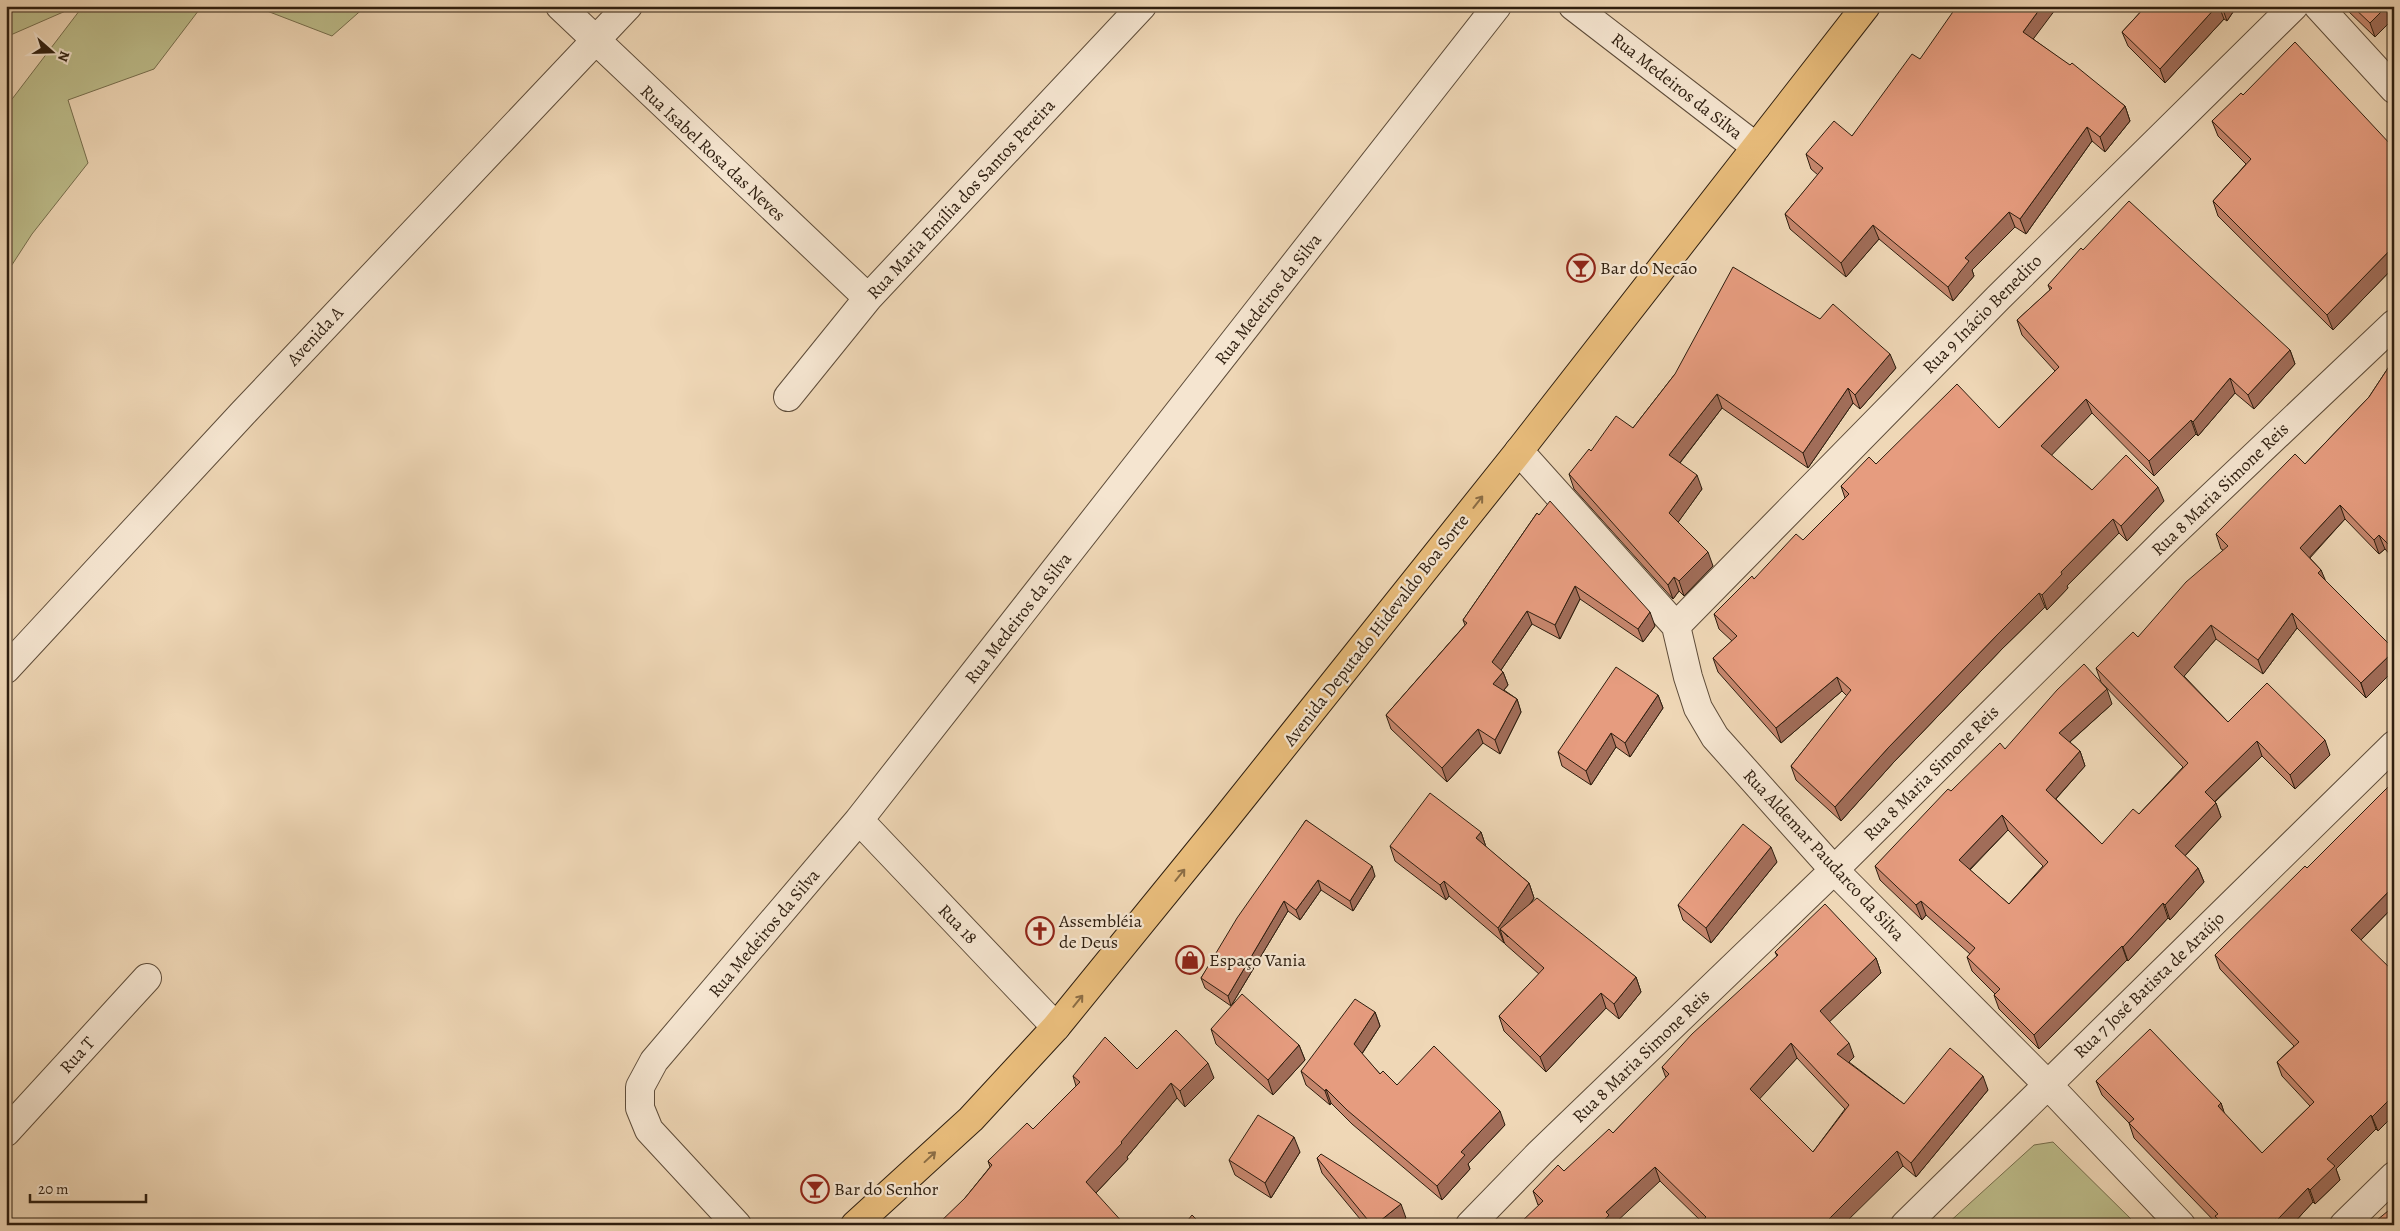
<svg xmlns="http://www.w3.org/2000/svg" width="2400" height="1231" viewBox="0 0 2400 1231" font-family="Alegreya,serif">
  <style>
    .green { fill: #bdbd8b; stroke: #766e4d }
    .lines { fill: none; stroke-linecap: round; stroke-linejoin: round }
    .minor-casing { stroke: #5e4c39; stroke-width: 30 }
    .major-casing { stroke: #2e1e0f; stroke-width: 30 }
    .minor { stroke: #f5e5d0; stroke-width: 28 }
    .major { stroke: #e8bc7b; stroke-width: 28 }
    .wall { fill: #c6866d; stroke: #2e1e0f; fill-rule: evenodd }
    .shaded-wall { fill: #a16d59; stroke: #2e1e0f }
    .building { fill: #e69c7f; stroke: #2e1e0f; fill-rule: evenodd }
    .oneway { stroke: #8b6d45 }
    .labels { text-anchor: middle; stroke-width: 4.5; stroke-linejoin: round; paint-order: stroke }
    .street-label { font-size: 18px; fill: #2e1e0f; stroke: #f5e5d0 }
    .poi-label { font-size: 18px; fill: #2e1e0f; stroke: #f5e5d0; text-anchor: start }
  </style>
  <rect width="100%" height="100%" fill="#efd7b6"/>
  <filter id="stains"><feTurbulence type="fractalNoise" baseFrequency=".004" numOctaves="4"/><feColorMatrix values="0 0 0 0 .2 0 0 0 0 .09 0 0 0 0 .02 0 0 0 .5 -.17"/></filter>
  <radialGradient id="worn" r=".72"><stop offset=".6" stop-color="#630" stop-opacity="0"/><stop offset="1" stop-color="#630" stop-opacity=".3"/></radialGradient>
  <!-- green -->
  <path class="green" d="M6 6H77L6 37Z
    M83 6H202L154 69 68 100 88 163 32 234 6 274V107Z
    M254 6H366L332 36Z
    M2053 1142 2137 1225H1946L2034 1145Z"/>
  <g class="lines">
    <defs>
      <path id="minor" d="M560 6 868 298
        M1573 6 1756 147
        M2318 6 2394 89
        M788 397 868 298 1142 6
        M1519 451 1676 626 1688 677 1698 708 1715 737 1834 870 2048 1085 2181 1225
        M1676 626 1998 298 2294 6
        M6 669 243 413 628 6
        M859 820 1056 1027
        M6 1132 147 978
        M737 1225 649 1130 640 1108V1087L654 1061 859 820 1497 6
        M1470 1225 1540 1153 1834 870 2169 537 2394 324
        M1905 1225 2394 745
        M2344 1225 2394 1176"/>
      <path id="major" d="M855 1225 971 1119 1056 1027 1222 823 1519 451 1866 6"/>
    </defs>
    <!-- minor casing -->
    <use href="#minor" class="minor-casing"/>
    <!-- major casing -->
    <use href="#major" class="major-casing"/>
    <!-- minor -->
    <use href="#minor" class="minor"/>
    <!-- major -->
    <use href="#major" class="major"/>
  </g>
  <!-- wall -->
  <path class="wall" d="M2146 6H2237L2227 21 2224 19 2165 83 2128 46 2122 32Z
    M2344 6H2394V18L2375 37 2345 8Z
    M2033 39 2125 106 2130 121 2105 152 2092 141 2026 234 2015 227 1972 270 1974 276 1953 301 1879 239 1846 277 1790 229 1785 214 1818 175 1811 169 1806 154 1852 136 1920 59Z
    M2243 95 2392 146 2394 145V267L2333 330 2218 216 2213 201 2246 164 2218 136 2212 121Z
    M2083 250 2290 350 2295 364 2254 409 2235 393 2198 436 2196 434 2154 476 2092 413 2051 455 2092 490 2164 501 2127 541 2119 533 2067 586 2068 588 2047 610 2045 607 2002 649 1893 763 1841 821 1796 780 1791 766 1847 696 1842 691 1781 743 1718 672 1713 658 1732 641 1719 629 1714 614 1754 579 1803 540 1845 498 1841 486 1876 464 1999 428 2055 371 2022 335 2017 320 2050 290 2048 285Z
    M2394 359V559L2385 549 2379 554 2345 519 2310 558 2321 570 2366 698 2297 628 2263 674 2216 639 2184 676 2228 722 2330 755 2295 789 2262 756 2215 802 2216 803 2221 817 2185 856 2198 868 2204 882 2170 920 2168 918 2128 961 2127 960 2039 1049 1999 1009 1994 995 1995 994 1972 971 1967 957 1970 954 1926 915 1922 920 1880 880 1875 866 1951 791 2005 749 2112 704 2070 742 2080 751 2085 766 2056 799 2102 844 2139 814 2183 767 2101 682 2096 668 2138 637 2223 550 2221 549 2216 534 2305 464 2369 397ZM2008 830 2043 866 2009 904 1970 870Z
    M1896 368 1860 409 1853 403 1808 468 1722 408 1680 463 1702 489 1678 522 1713 566 1684 596 1679 591 1673 599 1574 489 1569 474 1591 451 1633 428 1675 374Z
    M1537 513 1655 626 1643 642 1580 599 1560 639 1532 624 1501 670 1503 672 1508 685 1504 690 1517 699 1521 712 1500 754 1483 743 1447 782 1391 729 1386 715 1465 625 1463 620Z
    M1658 695 1663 708 1630 757 1616 747 1591 785 1562 766 1558 752Z
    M2394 781V906L2361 940 2378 1131 2376 1129 2336 1169 2340 1180 2315 1204 2313 1202 2292 1225H2218L2134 1138 2129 1123 2102 1095 2096 1081 2221 1103 2224 1113 2262 1153 2310 1106 2282 1076 2277 1062 2294 1046 2220 969 2215 955 2307 868Z
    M1306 820 1375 876 1353 911 1321 890 1300 920 1288 911 1231 1006 1205 988 1201 978Z
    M1481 832 1486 847 1529 883 1534 898 1531 903 1636 977 1641 992 1619 1019 1606 1008 1546 1072 1504 1031 1499 1016 1539 974 1505 944 1504 942V943L1449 896 1446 900 1395 861 1390 846Z
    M1777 862 1711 943 1683 920 1678 905Z
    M1775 952 1876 958 1881 973 1829 1022 1854 1057 1849 1062 1904 1104 1988 1090 1916 1177 1903 1166 1702 1222 1660 1181 1538 1205 1533 1191 1564 1171 1613 1133 1666 1078 1662 1067 1777 956ZM1797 1058 1845 1109 1813 1152 1759 1099Z
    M1375 1012 1380 1026 1362 1054 1380 1074 1397 1085 1505 1125 1468 1164 1470 1169 1442 1200 1352 1124 1331 1103 1330 1105 1306 1085 1301 1071Z
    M1211 1029 1299 1045 1305 1060 1273 1095 1216 1044Z
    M1137 1069 1214 1078 1185 1107 1177 1098 1127 1157 1128 1159 1096 1193 965 1198 990 1167 988 1161 1033 1129 1076 1086 1073 1076Z
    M1300 1152 1271 1198 1235 1175 1229 1160Z
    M1317 1158 1406 1218 1399 1225H1365L1322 1173Z"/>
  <!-- shaded-wall -->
  <path class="shaded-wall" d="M2042 6H2058L2028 46 2023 32Z
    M2217 6H2219L2224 19 2165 83 2160 69Z
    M2222 6H2237L2227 21 2222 7Z
    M2387 6H2392L2394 10V18L2375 37 2370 23Z
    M2125 106 2130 121 2105 152 2100 137Z
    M2087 127 2092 141 2026 234 2020 219Z
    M2009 212 2015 227 1972 270 1974 276 1953 301 1948 287 1965 258Z
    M1873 225 1879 239 1846 277 1841 263Z
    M2394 246V267L2333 330 2327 315Z
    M2290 350 2295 364 2254 409 2248 395Z
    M1890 354 1896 368 1860 409 1855 395Z
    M2230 378 2235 393 2198 436 2193 422Z
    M1848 388 1853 403 1808 468 1803 453Z
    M1717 394 1722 408 1675 469 1669 455Z
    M2086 399 2092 413 2046 461 2041 446Z
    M2191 420 2196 434 2154 476 2149 461Z
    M1697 475 1702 489 1674 528 1669 513Z
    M2158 487 2164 501 2127 541 2121 526Z
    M2340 505 2345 519 2305 562 2300 548Z
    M2113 519 2119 533 2067 586 2068 588 2047 610 2042 595 2061 572Z
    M2379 535 2385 549 2379 554 2374 540Z
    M1708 552 1713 566 1684 596 1679 581Z
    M2321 570 2327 584 2318 573Z
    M1674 577 1679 591 1673 599 1668 585Z
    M1575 586 1580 599 1560 639 1555 625Z
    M2039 593 2045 607 2002 649 1893 763 1841 821 1835 807 1888 748 1997 635Z
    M1527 611 1532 624 1497 676 1492 662Z
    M1650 612 1655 626 1643 642 1638 629Z
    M2292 613 2297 628 2263 674 2258 660Z
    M2211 625 2216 639 2180 681 2174 667Z
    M2394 651V670L2366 698 2361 683Z
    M1503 672 1508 685 1498 697 1493 684Z
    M1837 677 1842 691 1781 743 1776 728Z
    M2107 689 2112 704 2064 747 2059 733Z
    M1658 695 1663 708 1630 757 1625 743Z
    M1517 699 1521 712 1500 754 1495 740Z
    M1478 729 1483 743 1447 782 1442 768Z
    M1611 733 1616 747 1591 785 1586 771Z
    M2325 740 2330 755 2295 789 2290 775Z
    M2257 741 2262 756 2210 806 2205 792Z
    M2080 751 2085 766 2051 804 2046 790Z
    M2216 803 2221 817 2180 861 2175 846Z
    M2002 815 2008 830 1964 875 1959 860Z
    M1481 832 1486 847 1476 838Z
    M1771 847 1777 862 1711 943 1706 928Z
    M1372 866 1375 876 1353 911 1350 901Z
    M2198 868 2204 882 2170 920 2165 905Z
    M1318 880 1321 890 1300 920 1296 910Z
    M1444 881 1449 896 1446 900 1440 885Z
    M1529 883 1534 898 1508 937 1500 929 1504 942V943L1498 928Z
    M2394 886V906L2357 944 2351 930Z
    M1284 901 1288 911 1231 1006 1228 996Z
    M1921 901 1926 915 1922 920 1916 905Z
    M2163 903 2168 918 2128 961 2123 947Z
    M2122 946 2127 960 2039 1049 2034 1035Z
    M1876 958 1881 973 1825 1026 1820 1011Z
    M1636 977 1641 992 1619 1019 1614 1004Z
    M1601 993 1606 1008 1546 1072 1540 1057Z
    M1375 1012 1380 1026 1359 1058 1354 1044Z
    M1791 1043 1797 1058 1755 1104 1750 1089Z
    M1849 1043 1854 1057 1843 1068 1837 1054Z
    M1299 1045 1305 1060 1273 1095 1268 1080Z
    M1208 1063 1214 1078 1185 1107 1180 1091Z
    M1983 1076 1988 1090 1916 1177 1911 1163Z
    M1171 1083 1177 1098 1127 1157 1128 1159 1092 1197 1086 1182Z
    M1326 1089 1331 1103 1330 1105 1325 1091Z
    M2394 1095V1115L2378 1131 2372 1117Z
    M2221 1103 2226 1118 2218 1106Z
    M1500 1111 1505 1125 1468 1164 1470 1169 1442 1200 1437 1186 1461 1152Z
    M2371 1115 2376 1129 2336 1169 2340 1180 2315 1204 2310 1190 2327 1159Z
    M1294 1137 1300 1152 1271 1198 1265 1183Z
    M1897 1151 1903 1166 1843 1225H1823Z
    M1655 1167 1660 1181 1613 1225H1600L1606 1212Z
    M2308 1188 2313 1202 2292 1225H2279L2277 1220Z
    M1401 1204 1406 1218 1399 1225H1375Z
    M2275 1219 2278 1225H2269Z"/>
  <!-- building -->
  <path class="building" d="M1957 6H2042L2023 32 2070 65 2072 63 2125 106 2100 137 2087 127 2020 219 2009 212 1965 258 1969 261 1948 287 1873 225 1841 263 1785 214 1823 168 1806 154 1834 121 1852 136 1912 54 1920 59Z
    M2146 6H2217L2160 69 2122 32Z
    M2352 6H2387L2370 23Z
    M2295 42 2392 146 2394 145V246L2327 315 2213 201 2251 159 2212 121 2241 93 2243 95Z
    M2129 201 2290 350 2248 395 2230 378 2193 422 2191 420 2149 461 2086 399 2041 446 2092 490 2126 455 2158 487 2121 526 2113 519 2061 572 2062 574 2042 595 2039 593 1997 635 1888 748 1835 807 1791 766 1851 690 1837 677 1776 728 1713 658 1737 636 1714 614 1752 576 1754 579 1796 534 1803 540 1849 494 1841 486 1869 457 1876 464 1957 384 1999 428 2059 367 2017 320 2052 288 2048 285 2081 248 2083 250Z
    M1733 267 1820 319 1833 304 1890 354 1855 395 1848 388 1803 453 1717 394 1669 455 1697 475 1669 513 1708 552 1679 581 1674 577 1668 585 1569 474 1589 449 1591 451 1616 416 1633 428 1675 374Z
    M2394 359V550L2379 535 2374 540 2340 505 2300 548 2321 570 2318 573 2394 649V651L2361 683 2292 613 2258 660 2211 625 2174 667 2228 722 2267 683 2325 740 2290 775 2257 741 2205 792 2216 803 2175 846 2198 868 2165 905 2163 903 2123 947 2122 946 2034 1035 1994 995 2000 989 1967 957 1975 948 1921 901 1916 905 1875 866 1948 789 1951 791 2000 743 2005 749 2057 690 2084 664 2107 689 2059 733 2080 751 2046 790 2102 844 2133 809 2139 814 2188 763 2096 668 2133 632 2138 637 2186 582 2228 546 2216 534 2295 454 2305 464 2369 397ZM2002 815 2048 862 2009 904 1959 860Z
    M1550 501 1650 612 1638 629 1575 586 1555 625 1527 611 1492 662 1503 672 1493 684 1517 699 1495 740 1478 729 1442 768 1386 715 1467 623 1463 620 1537 513 1539 515Z
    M1616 667 1658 695 1625 743 1611 733 1586 771 1558 752Z
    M2394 781V886L2351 930 2394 972V1095L2372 1117 2371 1115 2327 1159 2335 1166 2310 1190 2308 1188 2277 1220 2275 1219 2269 1225H2223L2215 1216 2218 1214 2129 1123 2134 1119 2096 1081 2150 1029 2221 1103 2218 1106 2262 1153 2314 1102 2277 1062 2299 1042 2215 955 2305 866 2307 868Z
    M1430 793 1481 832 1476 838 1529 883 1498 928 1444 881 1440 885 1390 846Z
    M1306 820 1372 866 1350 901 1318 880 1296 910 1284 901 1228 996 1201 978 1237 918Z
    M1743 824 1771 847 1706 928 1678 905Z
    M1537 898 1636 977 1614 1004 1601 993 1540 1057 1499 1016 1544 968 1500 929Z
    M1825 904 1876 958 1820 1011 1849 1043 1837 1054 1904 1104 1950 1048 1983 1076 1911 1163 1897 1151 1823 1225H1699L1706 1217 1655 1167 1606 1212 1609 1215 1600 1225H1518L1543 1201 1533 1191 1558 1165 1564 1171 1609 1129 1613 1133 1669 1074 1662 1067 1692 1034 1778 955 1775 952ZM1791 1043 1849 1105 1813 1152 1750 1089Z
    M1242 994 1299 1045 1268 1080 1211 1029Z
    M1355 999 1375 1012 1354 1044 1380 1074 1383 1071 1397 1085 1434 1046 1500 1111 1461 1152 1465 1155 1437 1186 1347 1110 1326 1089 1325 1091 1301 1071Z
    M1176 1030 1208 1063 1180 1091 1171 1083 1121 1142 1122 1143 1086 1182 1125 1225H937L965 1198 992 1165 988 1161 1027 1123 1033 1129 1080 1082 1073 1076 1105 1037 1137 1069Z
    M1258 1115 1294 1137 1265 1183 1229 1160Z
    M1321 1154 1401 1204 1375 1225H1372L1317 1158Z
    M2394 1206V1225H2371Z
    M1192 1215 1202 1225H1184Z"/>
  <!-- one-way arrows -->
  <defs><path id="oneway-shaft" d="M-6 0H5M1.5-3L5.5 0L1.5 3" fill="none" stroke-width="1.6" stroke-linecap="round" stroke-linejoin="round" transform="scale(1.25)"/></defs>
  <g class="oneway">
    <use href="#oneway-shaft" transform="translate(1478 502) rotate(-52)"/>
    <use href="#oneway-shaft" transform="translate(1180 875) rotate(-51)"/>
    <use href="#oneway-shaft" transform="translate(1078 1001) rotate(-51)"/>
    <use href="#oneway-shaft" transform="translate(930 1157) rotate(-43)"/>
  </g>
  <!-- icons -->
  <defs>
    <symbol id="bar-ring" viewBox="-11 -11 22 22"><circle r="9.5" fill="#f5e5d0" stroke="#8f2418" stroke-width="1.5"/><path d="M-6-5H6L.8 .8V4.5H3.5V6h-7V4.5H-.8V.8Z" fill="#8f2418"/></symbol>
    <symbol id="church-ring" viewBox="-11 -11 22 22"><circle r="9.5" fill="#f5e5d0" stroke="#8f2418" stroke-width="1.5"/><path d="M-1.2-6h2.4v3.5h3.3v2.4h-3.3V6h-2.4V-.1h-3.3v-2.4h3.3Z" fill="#8f2418"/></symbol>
    <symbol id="shop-ring" viewBox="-11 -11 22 22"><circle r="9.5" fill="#f5e5d0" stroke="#8f2418" stroke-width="1.5"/><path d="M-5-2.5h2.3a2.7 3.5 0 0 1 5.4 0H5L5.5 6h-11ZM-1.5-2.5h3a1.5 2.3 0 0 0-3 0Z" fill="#8f2418"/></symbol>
  </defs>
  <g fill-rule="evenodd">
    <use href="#bar-ring" x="1565" y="252" width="32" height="32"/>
    <use href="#church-ring" x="1024" y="915" width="32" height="32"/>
    <use href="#shop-ring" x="1174" y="944" width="32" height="32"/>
    <use href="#bar-ring" x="799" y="1173" width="32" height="32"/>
  </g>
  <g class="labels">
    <!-- street labels -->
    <g class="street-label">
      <text transform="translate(1677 86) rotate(38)" y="6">Rua Medeiros da Silva</text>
      <text transform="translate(713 153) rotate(43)" y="6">Rua Isabel Rosa das Neves</text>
      <text transform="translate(961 199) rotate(-47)" y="6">Rua Maria Emília dos Santos Pereira</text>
      <text transform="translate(1268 299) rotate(-52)" y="6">Rua Medeiros da Silva</text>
      <text transform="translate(1982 314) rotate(-45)" y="6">Rua 9 Inácio Benedito</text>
      <text transform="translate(315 336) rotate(-47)" y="6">Avenida A</text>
      <text transform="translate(2220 489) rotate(-44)" y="6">Rua 8 Maria Simone Reis</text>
      <text transform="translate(1018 618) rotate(-52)" y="6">Rua Medeiros da Silva</text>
      <text transform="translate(1376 630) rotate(-52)" y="6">Avenida Deputado Hidevaldo Boa Sorte</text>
      <text transform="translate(1931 773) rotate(-45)" y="6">Rua 8 Maria Simone Reis</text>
      <text transform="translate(1824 855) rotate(47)" y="6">Rua Aldemar Paudarco da Silva</text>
      <text transform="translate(958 924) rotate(46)" y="6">Rua 18</text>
      <text transform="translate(764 933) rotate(-50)" y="6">Rua Medeiros da Silva</text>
      <text transform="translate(2149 985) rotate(-44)" y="6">Rua 7 José Batista de Araújo</text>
      <text transform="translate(77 1055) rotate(-48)" y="6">Rua T</text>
      <text transform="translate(1641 1056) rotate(-44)" y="6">Rua 8 Maria Simone Reis</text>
    </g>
    <!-- poi labels -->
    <g class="poi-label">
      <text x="1600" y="274">Bar do Necão</text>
      <text x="1059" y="927">Assembléia<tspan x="1059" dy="21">de Deus</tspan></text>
      <text x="1209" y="966">Espaço Vania</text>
      <text x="834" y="1195">Bar do Senhor</text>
    </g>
  </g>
  <!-- margin -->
  <rect width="2400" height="1231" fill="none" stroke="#efd7b6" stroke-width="25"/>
  <rect x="8" y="8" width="2385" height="1216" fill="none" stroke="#2e1e0f" stroke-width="2.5"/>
  <rect x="12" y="12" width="2375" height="1206" fill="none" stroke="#2e1e0f"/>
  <!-- north arrow -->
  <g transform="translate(52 52) rotate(110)" stroke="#f5e5d0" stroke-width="4" paint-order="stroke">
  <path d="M0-4L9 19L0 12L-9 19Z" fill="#2e1e0f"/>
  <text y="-8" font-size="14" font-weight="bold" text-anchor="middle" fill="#2e1e0f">N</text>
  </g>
  <!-- scale -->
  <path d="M30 1194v8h116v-8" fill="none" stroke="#2e1e0f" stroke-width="2.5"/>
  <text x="38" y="1194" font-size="15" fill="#2e1e0f" stroke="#f5e5d0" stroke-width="4" paint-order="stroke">20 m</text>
  <rect width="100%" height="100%" filter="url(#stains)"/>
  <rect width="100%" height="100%" fill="url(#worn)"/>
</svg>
